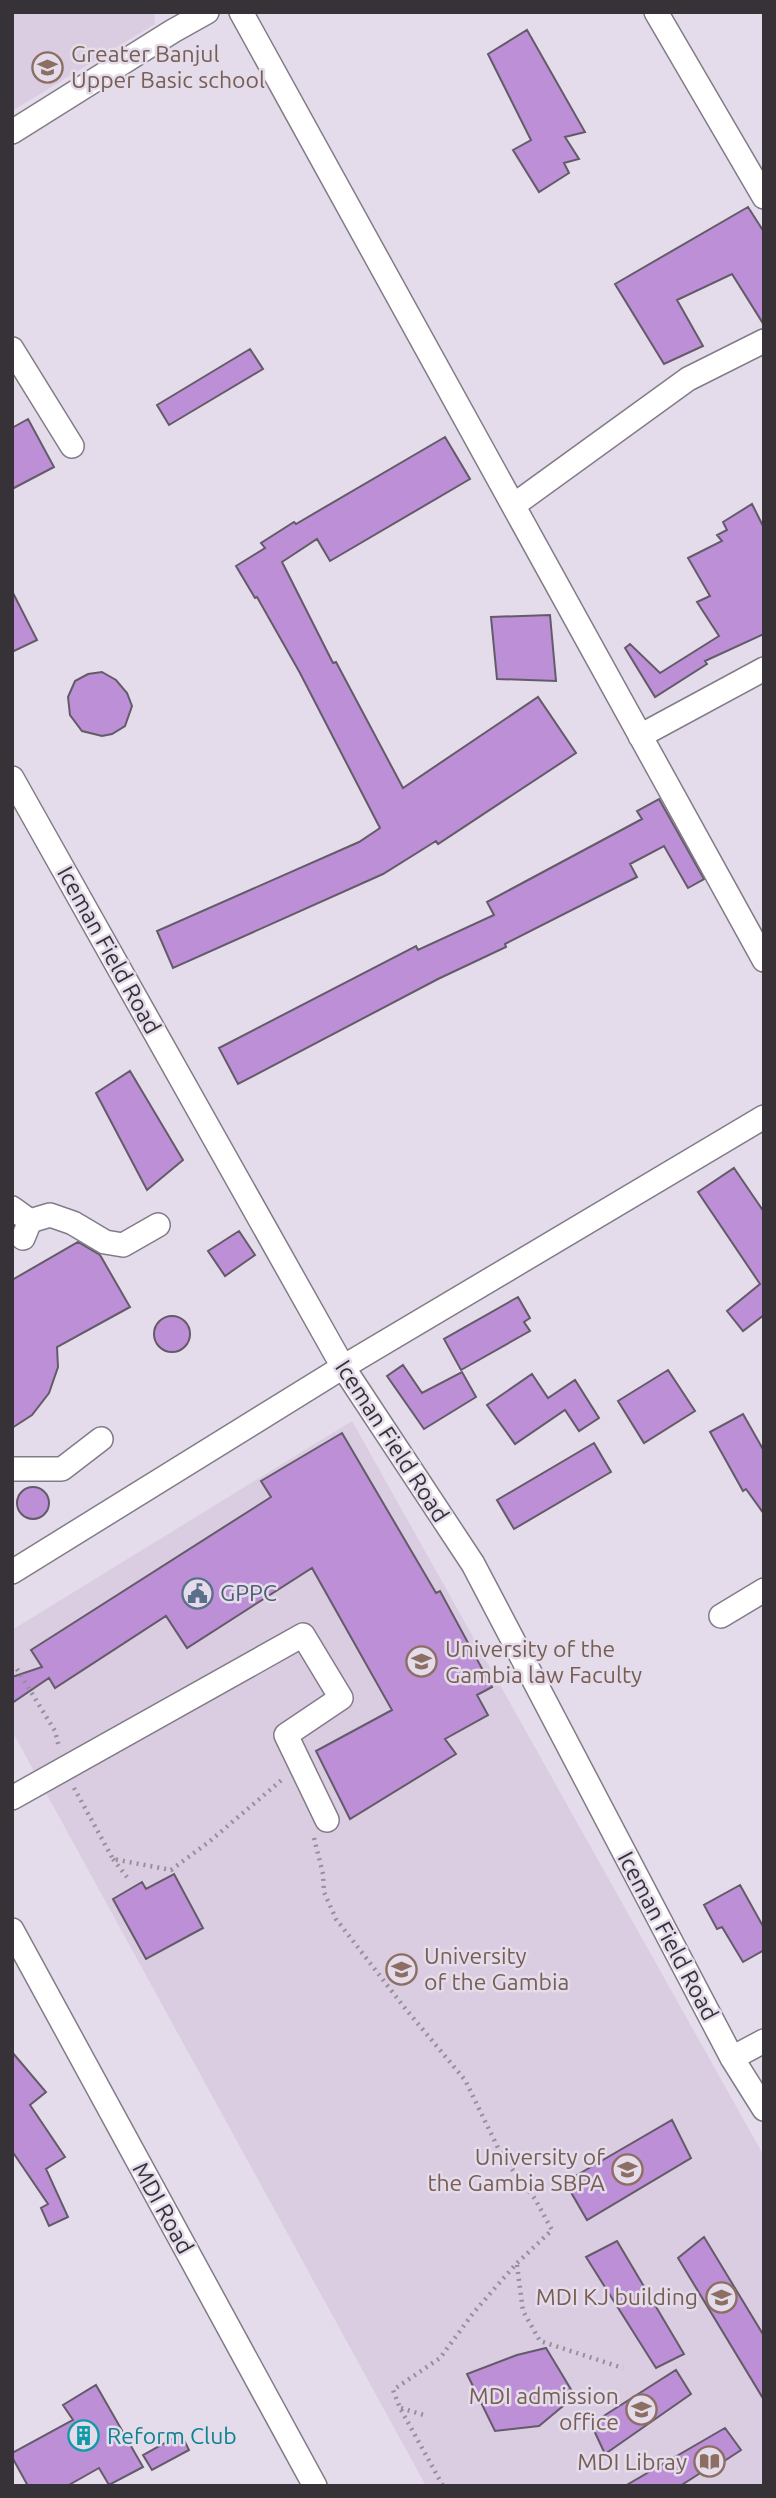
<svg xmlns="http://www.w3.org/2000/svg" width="776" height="2498" viewBox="0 0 776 2498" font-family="Ubuntu,sans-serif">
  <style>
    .built { fill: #dacde2 }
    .building { fill: #bc8fd7; stroke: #635b68; stroke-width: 2 }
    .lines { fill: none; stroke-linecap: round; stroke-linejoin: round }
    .minor-casing { stroke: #837c88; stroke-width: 26 }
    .path { stroke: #97909b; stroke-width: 4.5; stroke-dasharray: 2 5; stroke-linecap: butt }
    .minor { stroke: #fff; stroke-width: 23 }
    .labels { text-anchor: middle; stroke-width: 5; stroke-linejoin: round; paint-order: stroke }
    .education-label { font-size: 23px; fill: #785e54; stroke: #e4dcea; text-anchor: end }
    .street-label { font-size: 23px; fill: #363238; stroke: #e4dcea }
    .service-label { font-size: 23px; fill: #4e5e75; stroke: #e4dcea; text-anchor: start }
    .culture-label { font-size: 23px; fill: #0d838f; stroke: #e4dcea; text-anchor: start }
  </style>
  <rect width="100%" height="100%" fill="#e4dcea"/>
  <!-- built -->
  <path class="built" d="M12 12H154L155 24 12 111Z
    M352 1421 764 2156V2486H426L12 1731V1630Z"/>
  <!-- building -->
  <path class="building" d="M527 30 585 132 565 137 579 159 564 163 569 173 539 192 513 150 531 140 488 54Z
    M748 207 764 232V325L732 274 677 300 703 346 664 364 615 284Z
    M250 349 263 369 169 425 157 405Z
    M28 419 54 467 12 489V428Z
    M445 437 470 479 330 561 317 539 282 562 333 663 336 662 403 788 538 697 576 753 438 844 436 841 383 874 173 968 157 931 359 842 380 828 300 673 257 597 255 598 236 566 265 548 261 543 294 522 296 524Z
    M752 504 764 528V634L705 661 707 664 655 697 625 648 630 644 660 673 719 636 697 602 710 596 688 558 722 541 717 535 727 530 723 522Z
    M12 591 37 640 12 652Z
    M550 615 556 681 497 679 491 617Z
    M102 672 116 680 127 693 132 706 125 726 112 734 102 736 82 731 70 715 68 697 75 681 88 674Z
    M659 799 704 879 688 888 664 846 630 864 637 877 505 944 506 947 438 979 238 1084 219 1048 416 946 418 950 494 915 487 902 642 819 637 811Z
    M130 1071 183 1160 147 1190 96 1093Z
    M734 1168 764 1212V1315L743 1331 727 1311 760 1284 698 1192Z
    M239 1231 255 1255 225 1276 208 1251Z
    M78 1242 100 1255 130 1307 57 1347 58 1367 49 1393 32 1415 12 1428V1280Z
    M518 1297 530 1318 524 1322 530 1331 461 1370 444 1339Z
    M154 1334a18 18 0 1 1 36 0a18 18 0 1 1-36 0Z
    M403 1365 422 1393 462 1372 476 1397 424 1429 387 1376Z
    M668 1370 695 1411 644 1443 618 1401Z
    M532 1374 548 1398 575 1380 599 1418 579 1431 565 1410 515 1444 487 1405Z
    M743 1414 764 1451V1514L746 1489 743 1491 710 1432Z
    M342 1433 436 1593 440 1591 492 1687 477 1695 488 1715 445 1739 456 1754 350 1819 316 1751 392 1710 312 1568 187 1648 166 1616 55 1688 49 1678 12 1703V1677L42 1667 31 1650 271 1497 261 1481Z
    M594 1443 611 1472 514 1529 497 1500Z
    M17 1503a16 16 0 1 1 32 0a16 16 0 1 1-32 0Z
    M174 1874 203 1928 146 1959 113 1899 142 1882 146 1889Z
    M740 1885 764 1928V1950L743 1962 722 1927 717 1929 704 1905Z
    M12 2052 46 2092 30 2105 65 2157 46 2169 68 2217 49 2226 41 2208 48 2204 12 2151Z
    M672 2120 691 2158 587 2220 565 2182Z
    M704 2237 764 2336V2400L678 2258Z
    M617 2241 684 2354 656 2368 586 2257Z
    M546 2348 575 2396 539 2426 495 2431 467 2374 517 2355Z
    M676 2370 691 2394 605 2454 591 2424Z
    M96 2385 143 2467 109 2485 99 2468 67 2486H28L12 2457V2453L73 2420 63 2405Z
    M725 2428 741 2450 703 2475 702 2472 680 2486H625Z
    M181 2434 189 2450 152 2470 143 2455Z"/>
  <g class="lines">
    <defs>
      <path id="minor" d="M241 12 764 960
        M656 12 764 197
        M12 132 173 31 207 12
        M12 349 72 446
        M514 505 688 379 764 341
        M640 736 764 669
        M12 778 343 1367 473 1564 732 2058 764 2109
        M12 1208 30 1221
        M23 1238 30 1221 50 1215 73 1223 105 1242 123 1245 158 1225
        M12 1469H62L101 1439
        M12 1572 343 1367 764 1117
        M721 1616 764 1590
        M12 1798 303 1635 341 1698 286 1735 327 1820
        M12 1930 315 2486
        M732 2058 764 2041"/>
    </defs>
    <!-- minor casing -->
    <use href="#minor" class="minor-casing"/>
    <!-- path -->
    <path class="path" d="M17 1669 55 1731 59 1747
      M74 1788 113 1859 171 1870 210 1841 284 1778
      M314 1838 323 1874 324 1892 336 1919 404 2007 465 2080 502 2156 535 2199 552 2230 516 2264 474 2312 440 2358 393 2390 400 2408 443 2486
      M113 1859 127 1877
      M517 2265 523 2311 540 2341 623 2368
      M401 2408 427 2416"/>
    <!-- minor -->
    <use href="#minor" class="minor"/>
  </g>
  <!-- icons -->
  <defs>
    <symbol id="school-ring" viewBox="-11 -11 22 22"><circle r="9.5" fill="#e4dcea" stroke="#8d6e63" stroke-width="1.5"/><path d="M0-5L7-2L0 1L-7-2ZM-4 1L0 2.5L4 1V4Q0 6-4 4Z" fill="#8d6e63"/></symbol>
    <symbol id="civic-ring" viewBox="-11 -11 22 22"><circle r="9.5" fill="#e4dcea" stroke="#5c6f8a" stroke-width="1.5"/><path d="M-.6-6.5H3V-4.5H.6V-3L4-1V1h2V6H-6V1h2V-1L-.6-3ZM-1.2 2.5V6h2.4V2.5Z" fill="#5c6f8a"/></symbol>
    <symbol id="university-ring" viewBox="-11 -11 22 22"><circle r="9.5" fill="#e4dcea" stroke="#8d6e63" stroke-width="1.5"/><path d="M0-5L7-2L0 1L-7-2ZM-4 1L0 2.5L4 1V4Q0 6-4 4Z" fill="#8d6e63"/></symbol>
    <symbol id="building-ring" viewBox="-11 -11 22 22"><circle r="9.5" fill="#e4dcea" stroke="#0f9aa8" stroke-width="1.5"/><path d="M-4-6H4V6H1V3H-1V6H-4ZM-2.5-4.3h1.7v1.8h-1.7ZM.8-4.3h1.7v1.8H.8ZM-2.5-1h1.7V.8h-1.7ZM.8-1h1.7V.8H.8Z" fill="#0f9aa8"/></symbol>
    <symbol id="library-ring" viewBox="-11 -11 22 22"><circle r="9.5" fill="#e4dcea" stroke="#8d6e63" stroke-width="1.5"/><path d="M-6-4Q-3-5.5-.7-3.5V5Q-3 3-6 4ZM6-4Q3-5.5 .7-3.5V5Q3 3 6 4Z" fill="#8d6e63"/></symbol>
  </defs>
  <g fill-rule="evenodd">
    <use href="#school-ring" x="30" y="50" width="35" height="35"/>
    <use href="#civic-ring" x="180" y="1576" width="35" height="35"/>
    <use href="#university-ring" x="404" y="1644" width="35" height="35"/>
    <use href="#university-ring" x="384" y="1952" width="35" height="35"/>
    <use href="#university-ring" x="610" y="2152" width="35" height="35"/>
    <use href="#university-ring" x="704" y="2280" width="35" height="35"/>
    <use href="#university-ring" x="624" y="2392" width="35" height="35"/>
    <use href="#building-ring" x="66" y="2418" width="35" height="35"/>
    <use href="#library-ring" x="692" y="2444" width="35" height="35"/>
  </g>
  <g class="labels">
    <!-- education labels -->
    <g class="education-label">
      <text x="71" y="62" text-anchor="start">Greater Banjul<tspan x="71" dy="26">Upper Basic school</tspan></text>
      <text x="445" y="1657" text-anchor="start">University of the<tspan x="445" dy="26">Gambia law Faculty</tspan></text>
      <text x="424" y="1964" text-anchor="start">University<tspan x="424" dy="26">of the Gambia</tspan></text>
      <text x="605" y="2165">University of<tspan x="605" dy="26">the Gambia SBPA</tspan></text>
      <text x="698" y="2305">MDI KJ building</text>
      <text x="619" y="2404">MDI admission<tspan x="619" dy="26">office</tspan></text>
      <text x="687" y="2470">MDI Libray</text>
    </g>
    <!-- street labels -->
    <g class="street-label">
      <text transform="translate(109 950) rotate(61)" y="8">Iceman Field Road</text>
      <text transform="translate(392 1441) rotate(57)" y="8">Iceman Field Road</text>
      <text transform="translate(668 1936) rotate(62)" y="8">Iceman Field Road</text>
      <text transform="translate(163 2208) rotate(61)" y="8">MDI Road</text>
    </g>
    <!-- service labels -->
    <g class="service-label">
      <text x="220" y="1601">GPPC</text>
    </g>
    <!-- culture labels -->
    <g class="culture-label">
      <text x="107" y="2444">Reform Club</text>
    </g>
  </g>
  <!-- border -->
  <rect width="776" height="2498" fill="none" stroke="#363238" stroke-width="28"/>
</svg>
